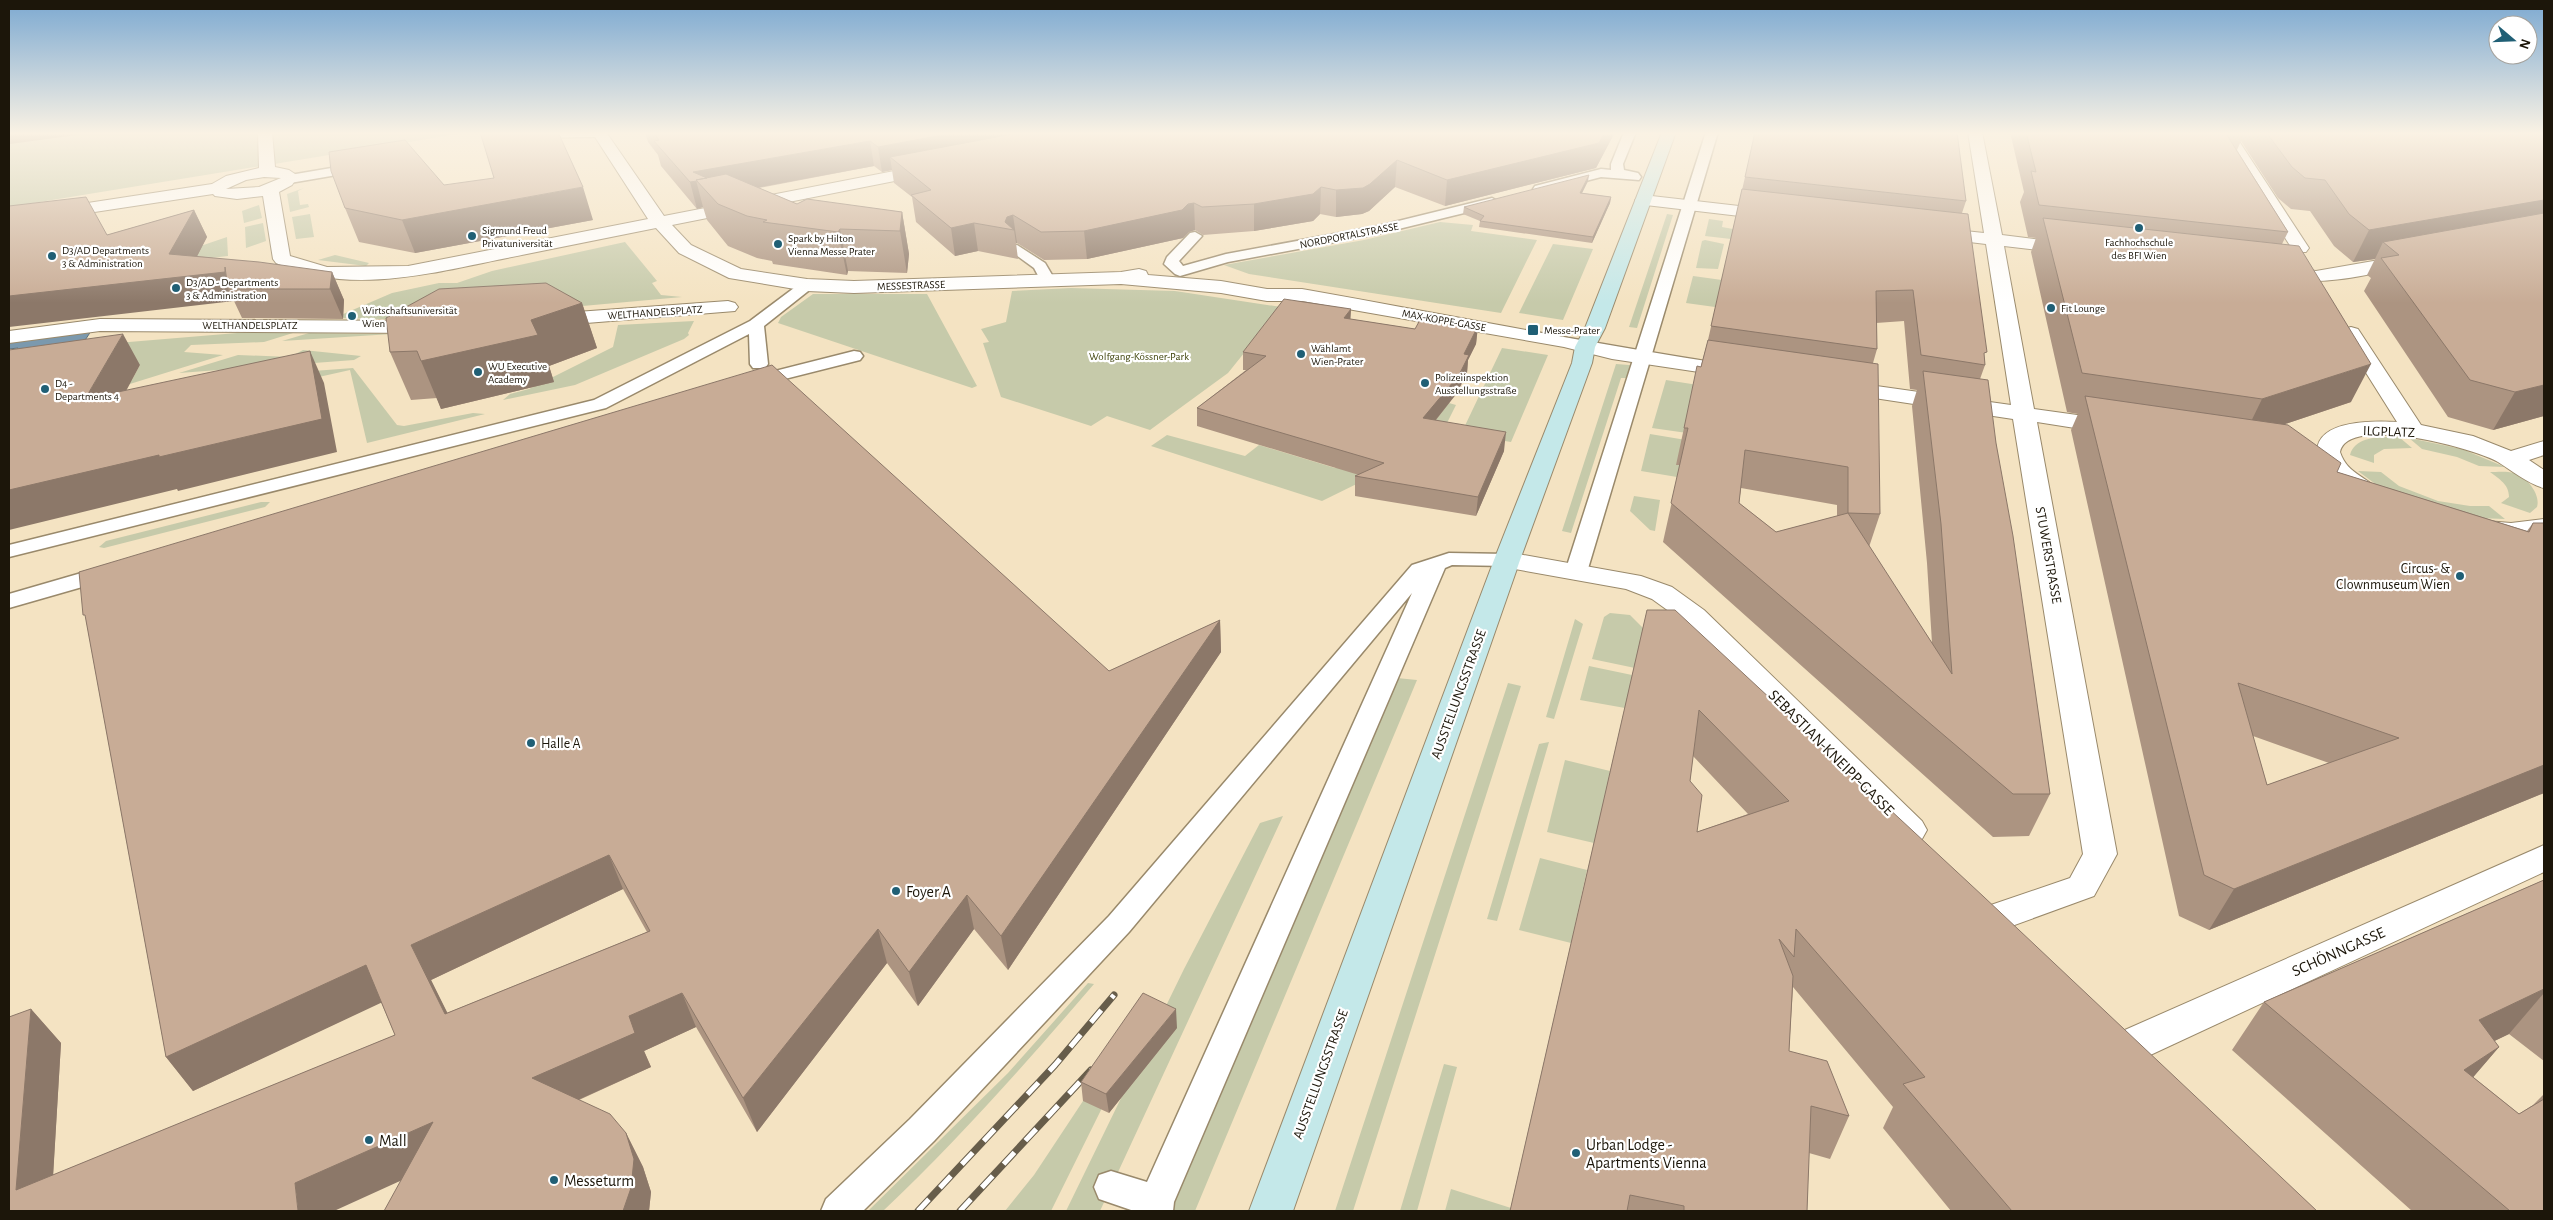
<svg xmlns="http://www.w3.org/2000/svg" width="2553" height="1220" viewBox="0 0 2553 1220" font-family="'Alegreya Sans',sans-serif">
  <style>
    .green { fill: #c6caaa }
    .water { fill: #7b99ae; stroke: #5e727d }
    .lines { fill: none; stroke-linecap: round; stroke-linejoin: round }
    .lane-casing { stroke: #99896b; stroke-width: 3 }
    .street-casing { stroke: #99896b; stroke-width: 2 }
    .secondary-casing { stroke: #99896b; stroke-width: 2 }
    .lane { fill: #fff; fill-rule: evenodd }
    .street { fill: #fff; fill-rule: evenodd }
    .secondary { fill: #c4e8e9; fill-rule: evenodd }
    .rail-casing { stroke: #675d4a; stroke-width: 7 }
    .rail { stroke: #fff; stroke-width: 5; stroke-dasharray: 16; stroke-linecap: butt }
    .wall { fill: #ac9481; fill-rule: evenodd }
    .shaded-wall { fill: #8c7869 }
    .building { fill: #c8ac96; stroke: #8c7869; fill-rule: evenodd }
    .poi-dot { fill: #205f75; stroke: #fff; stroke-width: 2 }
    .labels { text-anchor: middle; stroke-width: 4.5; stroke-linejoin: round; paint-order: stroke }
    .far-poi-label { font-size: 11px; fill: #1c160a; stroke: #fff; text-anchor: start }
    .far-street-label { font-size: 11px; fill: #1c160a; stroke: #fff }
    .far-park-label { font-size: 11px; fill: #41460e; stroke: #fff }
    .street-label { font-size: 14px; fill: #1c160a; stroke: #fff }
    .poi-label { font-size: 14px; fill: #1c160a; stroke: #fff; text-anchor: end }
    .near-street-label { font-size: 16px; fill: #1c160a; stroke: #fff }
    .near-poi-label { font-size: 16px; fill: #1c160a; stroke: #fff; text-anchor: start }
  </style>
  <rect width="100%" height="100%" fill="#f4e3c2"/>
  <!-- green -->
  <path class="green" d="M9 132H470L9 207Z
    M304 188 298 191 300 205 308 204 309 207 290 212 287 194Z
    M259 205 262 218 244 223 242 211Z
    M310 214 314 237 296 239 292 217Z
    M1667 214 1673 215 1637 328 1629 327Z
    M1709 219 1723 221 1722 227 1733 229 1731 239 1705 236Z
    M1440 222 1473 225 1471 231 1537 240 1501 313 1249 274 1224 265 1364 240Z
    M263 223 266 241 246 248 245 227Z
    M227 237 228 256 193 260 183 252Z
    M1705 240 1724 244 1718 269 1696 268 1702 241Z
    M625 242 657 281 652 283 661 295 682 297 429 320 334 318 392 293 439 283H457L492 271Z
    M1553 244 1593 249 1563 320 1519 313Z
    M335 255 369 263 366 266 318 260Z
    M1693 276 1722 280 1715 307 1686 303Z
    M1071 288 1175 291 1281 307 1228 373 1150 430 1107 416 1091 426 1001 397 983 343 989 342 981 329 1006 322 1012 291Z
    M813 294H927L977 386 972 388 778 323 781 317Z
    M694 321 688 333 689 335 684 339 575 385 503 400 510 394 529 389 613 347 618 325Z
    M249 332 293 333 264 342 191 345 184 352 223 355 117 388 132 380 140 365 9 384V371L81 346Z
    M309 333 392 334 282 341Z
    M1502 348 1548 355 1511 442 1461 434Z
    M303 350 361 356 354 360 179 373 238 355 290 357Z
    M1616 364 1629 365 1633 367 1628 378H1621L1571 533 1562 531Z
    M353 368 397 425 404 426 473 413 485 414 367 443 350 370 101 426 169 382Z
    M1666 380 1698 385 1687 433 1652 428Z
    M1449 403 1456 405 1436 445 1322 501 1151 446 1167 435 1245 456 1259 445 1335 468 1428 421Z
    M1650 434 1686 440 1677 477 1641 471Z
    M2399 437 2412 448 2384 449 2374 455V463L2350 455C2355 435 2383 437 2399 437Z
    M2409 438 2462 449 2505 467 2479 466 2457 457 2422 449Z
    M2358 471 2381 472 2399 486 2438 501 2470 506H2489L2505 519 2477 518 2382 489Z
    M2490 472C2497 472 2507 471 2514 473 2526 476 2541 494 2537 507L2530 513 2501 503 2509 497C2509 484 2499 479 2490 472Z
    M1634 496 1660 500 1655 531 1650 530 1630 511Z
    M261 502H270L265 507 104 548 99 547 106 541Z
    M1610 613 1630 615 1666 651 1635 668 1592 659 1604 617Z
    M1575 619 1583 624 1554 719 1546 717Z
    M1589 666 1632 675 1625 708 1580 700Z
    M1397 678 1417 680 1195 1211H1171V1196L1190 1152 1196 1153 1198 1147 1193 1146Z
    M1508 683 1521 686 1353 1211H1335Z
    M1549 742 1497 921 1487 919 1539 744Z
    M1565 760 1610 771 1594 843 1547 832Z
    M1283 816 1100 1211H1066L1184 969 1260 823Z
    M1540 858 1587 870 1571 943 1519 930Z
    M1088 983 1094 984C1027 1062 958 1140 883 1211H868L1008 1073Z
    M1151 1009 1051 1211H1005L1034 1175 1083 1101Z
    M1444 1064 1457 1067 1417 1211H1400Z
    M1451 1189 1511 1208V1211H1445Z"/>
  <!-- water -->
  <path class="water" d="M91 331 73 359 10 369 18 348 9 349V342Z"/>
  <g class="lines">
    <defs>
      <path id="lane" d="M1624 132H1636L1623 164 1624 170 1638 173 1641 177 1639 180 1601 177 1540 193 1533 189 1535 186 1601 169 1611 170V164Z
        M1706 132H1718L1587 572 1584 577 1576 579 1568 577 1565 572Z
        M361 163 366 164 367 167 366 170 290 183 283 179 290 175Z
        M1492 198 1499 202 1497 205 1378 234 1228 262 1180 276 1175 274 1164 264 1167 257 1190 233 1195 232 1202 236 1179 261 1183 266 1226 254 1378 226Z
        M1017 245 1045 263 1055 280 1052 283H1042L1034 268 1012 252 1010 249 1012 246Z
        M807 280 815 285 812 288 764 326 768 364 765 368H753L750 364 749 334 606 408 9 557V545L594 400 750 321 802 282Z
        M854 351 860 352 863 356 860 360 753 387 747 386 744 382 747 378Z
        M1449 553 1507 554 1515 555 1518 560 1515 565 1507 566 1452 565 1445 568 1174 1202 1173 1211H1134L1099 1199 1094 1187 1099 1175 1111 1171 1147 1182 1412 593 1129 932 934 1141 863 1211H821L826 1199 910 1119 1109 916 1412 565Z
        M109 565 117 567 120 572 117 577 9 608V594Z"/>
      <path id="street" d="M258 132H272L275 167 289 170 298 176 292 185 279 192 290 256 327 267 408 266 648 219 595 137 536 138 529 134 530 132H606L664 216 930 164 938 169 930 174 672 225 691 245 741 269 807 279 854 281 1121 272 1139 269 1146 271 1148 275 1221 281 1267 289H1302C1448 315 1593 344 1739 366L1746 368 1750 372 1746 376 1739 378 1612 359 1564 347 1302 301H1267L1221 293 1121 284 854 293 807 291 729 278 679 253 656 228C606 238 556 248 507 258 432 273 349 296 276 263L273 259 263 196 237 199 215 196 213 194 9 225V215L212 184 226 176 259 168ZM264 177 281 178 259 187 226 189 246 180Z
        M1968 132H1982L2002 235 2072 244 2078 245 2081 249 2078 253 2072 254 2004 246 2034 409 2113 420 2121 422 2124 427 2121 432 2113 434 2037 422 2117 854 2094 896 1998 931 1985 927 1980 917 1985 907 2070 878 2083 854 2013 419 1841 393 1833 392 1830 387 1833 382 1841 381 2011 405 1986 244 1936 238 1930 237 1927 233 1930 229 1936 228 1984 233Z
        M2219 132H2233L2309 248 2306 252H2294Z
        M1643 195 1774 210 1780 211 1783 215 1780 219 1774 220 1637 204 1635 200Z
        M2408 255 2414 256 2417 260 2414 264C2371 275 2318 288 2274 277L2272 273 2274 269 2281 267 2316 271Z
        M728 301 735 303 738 307 735 311 549 326 542 324 539 320 542 316 549 314Z
        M100 319 424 321 431 323 434 327 431 331 424 333 100 331 9 343V331Z
        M2351 327 2358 329 2421 425 2473 436 2511 451 2544 441V455L2529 460 2544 470V488C2530 485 2511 470 2498 462 2474 448 2348 414 2340 452 2348 476 2369 476 2381 494L2378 499C2357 504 2316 473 2317 451 2318 419 2376 421 2397 422L2341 333 2344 329Z
        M2544 519V535L2511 539 2477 534 2473 529 2477 524 2486 521 2511 523Z
        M1507 552 1641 576 1672 587 1704 610 1922 821 1927 830 1922 839 1910 842 1898 839 1684 622 1652 599 1626 589 1498 566 1494 560 1498 554Z
        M2544 845V872L2146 1057 2132 1062 2118 1057 2112 1045 2118 1033Z"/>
      <path id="secondary" d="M1662 132H1676L1605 328 1595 347 1592 363 1520 560 1293 1211H1249L1494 560 1572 363 1575 347 1585 328Z"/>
    </defs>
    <!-- lane casing -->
    <use href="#lane" class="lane-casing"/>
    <!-- street casing -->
    <use href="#street" class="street-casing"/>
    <!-- secondary casing -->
    <use href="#secondary" class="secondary-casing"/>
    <!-- lane -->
    <use href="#lane" class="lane"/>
    <!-- street -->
    <use href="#street" class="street"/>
    <!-- secondary -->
    <use href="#secondary" class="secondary"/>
    <defs>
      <path id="rail" d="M918 1211 1055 1065 1114 995
        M960 1211 1091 1070"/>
    </defs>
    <!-- rail casing -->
    <use href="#rail" class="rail-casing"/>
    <!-- rail -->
    <use href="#rail" class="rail"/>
  </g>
  <!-- wall -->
  <path class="wall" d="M645 132H1615L1596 168 1445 206 1395 187 1369 211 1362 214 1336 217 1320 214 1313 221 1254 231 1203 235 1195 230 1189 232 1183 238 1087 259 1044 260 1017 243H1016L1018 259 978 251 955 256 916 222 912 197 894 183 892 170 882 172 874 166 759 188 797 204 902 212 909 254 907 273 848 271 847 275 773 264 772 261 757 258 728 246 707 220 703 207 697 209 661 166 658 155 648 142Z
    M2010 132H2544V416L2493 430 2448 417 2364 291 2371 278 2367 275 2375 259 2353 262 2334 246 2310 211 2291 209 2278 198 2241 141 2237 150 2288 232 2282 244 2351 402 2285 424 2337 472 2527 531 2533 523 2544 793 2209 930 2179 916 2071 430 2078 414 2067 412 2031 252 2036 238 2028 237 2020 202 2024 192ZM2253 736 2329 763 2267 785Z
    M1745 177 1966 201 1962 213 1985 365 1980 379 1996 443 2050 794 2029 836 1993 837 1663 542 1680 465H1676L1684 428 1708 340ZM1904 321 1910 389 1917 390 1912 406 1927 563 1932 643 1869 547 1880 514 1873 363 1877 349 1876 323ZM1741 488 1837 505V516L1776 532 1739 503Z
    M1588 181 1582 193 1611 197 1610 203 1592 243 1479 227 1480 221 1463 214 1464 207Z
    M444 185 593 220 415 253 359 242 345 208Z
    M194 210 207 237 197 256 332 272 344 300 343 319 242 318 234 301 107 235Z
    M582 303 597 348 549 366 554 382 441 409 437 398 411 400 390 352Z
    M1351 309 1350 319 1415 329 1478 326 1476 344 1468 360 1467 373 1457 393 1436 420 1504 451 1476 516 1355 496V476L1359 475 1197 426V408L1246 370H1243V352Z
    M1647 610 2317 1211H1951L1883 1128 1893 1107 1793 987 1789 1051 1849 1116 1830 1159 1809 1153 1807 1211H1510ZM1693 756 1748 814 1697 832 1690 781Z
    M86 620 1109 671 1220 620 1221 652 1008 970 974 929 918 1006 887 963 757 1132 696 1027 644 1051 651 1067 579 1100 626 1133 643 1167 651 1192 649 1211H384L401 1181 9 1211 31 1009 61 1043 53 1175 395 1035 381 1002 193 1091 166 1057ZM623 889 647 932 447 1013 431 980Z
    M2544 880V1061L2509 1034 2494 1041 2499 1047 2473 1077 2519 1114 2533 1105 2544 1094V1211H2412L2232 1050 2264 1002Z
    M1177 1028 1109 1113 1083 1101 1081 1082Z"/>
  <!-- shaded-wall -->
  <path class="shaded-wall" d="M9 132H77V135L10 144 9 142Z
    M958 132H1090L890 157 892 170 882 172 878 147Z
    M1605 132H1615L1596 168 1445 206 1447 180Z
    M870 141 874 166 713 196 696 180 703 207 697 209 690 182 693 172Z
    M1397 160 1395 187 1369 211 1362 214 1336 217V190Z
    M1589 175 1588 181 1579 199 1580 193Z
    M583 187 593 220 415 253 402 220Z
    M1321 187 1320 214 1313 221 1254 231V204Z
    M1611 197 1610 203 1592 243 1593 237Z
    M2544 200V229L2383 242 2375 259 2353 262 2369 230Z
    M1194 203 1195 230 1189 232 1183 238 1087 259 1084 231Z
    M194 210 207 237 187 276 225 267 228 289 234 301 9 327V296L169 254Z
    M902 212 909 254 907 273 900 231Z
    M1013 215 1017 243H1016L1014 230 1005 222 1007 217Z
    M974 223 978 251 955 256 951 228Z
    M840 229 848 271 847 275 838 232Z
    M332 272 344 300 343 319 330 289Z
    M582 303 597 348 549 366 554 382 441 409 421 361 531 320Z
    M1351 309 1350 326 1344 318Z
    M1478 326 1476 344 1468 360 1467 373 1457 393 1422 437 1423 418 1464 354Z
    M123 334 140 365 104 432 85 399Z
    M310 351 324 383 337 452 178 491 177 489 9 530V490Z
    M2371 364 2351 402 2243 438 2262 399Z
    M2544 385V416L2493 430 2515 392Z
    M1506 432 1504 451 1476 516 1478 497Z
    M1220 620 1221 652 1008 970 1001 936Z
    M2544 765V793L2209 930 2234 889Z
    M609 855 623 889 431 980 465 1048 445 1014 411 945Z
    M967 895 974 929 918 1006 909 972Z
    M878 929 887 963 757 1132 743 1098Z
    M366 965 387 1000 193 1091 166 1057Z
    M2544 989V993L2509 1034 2439 1068 2479 1020Z
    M682 993 696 1027 644 1051 651 1067 551 1112 532 1078 629 1016Z
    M31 1009 61 1043 51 1211 16 1190Z
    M1176 1009 1177 1028 1109 1113 1106 1094Z
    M2499 1047 2458 1095 2464 1070Z
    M433 1122 455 1156 334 1211H298L295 1183Z
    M626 1133 643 1167 651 1192 649 1211H623Z"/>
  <!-- building -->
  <path class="building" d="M480 132H558L583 187 402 220 345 208 331 171 329 152 405 140 444 185 494 178Z
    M653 132H958L878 147 870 141 693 172 707 178 696 180 697 181 690 182 654 141 659 140Z
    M1023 132H1605L1599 143 1447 180 1397 160 1370 184 1363 188 1336 190 1321 187 1313 194 1254 204 1202 207 1194 203 1188 204 1182 210 1084 231 1041 232 1013 215 1007 217 1005 222 1014 230 974 223 951 228 911 195 931 190 890 157Z
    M1755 132H1957L1966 201 1745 177Z
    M2026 132H2225L2288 232 2039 205 2031 171 2036 172Z
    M2266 132H2544V200L2369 230 2349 214 2325 180 2305 178 2292 167Z
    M726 174 797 204 807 199 902 212 900 231 840 229 838 232 763 222 767 220 747 216 718 204 696 180Z
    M1589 175 1580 193 1611 197 1593 237 1480 221 1484 216 1464 207Z
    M1742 189 1968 214 1987 352 1984 353 1985 365 1921 355 1913 290 1876 291 1877 349 1711 326Z
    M86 197 107 235 194 210 169 254 259 262 332 272 330 289H228L225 267V272L9 296V206Z
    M2544 213V385L2515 392 2470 380 2381 258 2399 255 2383 242Z
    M2043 218 2299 246 2371 364 2262 399 2082 373Z
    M546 283 582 303 531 320 538 335 421 361 417 351 390 352 386 318 439 289Z
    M1284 299 1351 309 1344 318 1415 329 1421 318 1478 326 1464 354 1469 355 1459 375 1423 418 1506 432 1478 497 1355 476 1384 463 1197 408 1266 356 1243 352Z
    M123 334 85 399 310 351 322 419 159 457V455L9 490V350Z
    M1708 340 1878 364 1880 514 1848 513 1952 674 1941 524 1923 371 1988 380 1996 443 2013 536 2050 794H2013L1671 503 1688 428H1684L1697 366 1701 367ZM1745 450 1848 467V513L1776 532 1739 503Z
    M772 365 1109 671 1220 620 1001 936 967 895 909 972 878 929 743 1098 682 993 629 1016 635 1033 532 1078 610 1114 626 1133 634 1159 631 1188 623 1211H384L433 1122 295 1183 298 1211H9V1017L31 1009 16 1190 395 1035 366 965 166 1057 85 615H83L79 572ZM609 855 650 931 445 1014 411 945Z
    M2085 396 2288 425 2341 463 2337 472 2529 532 2533 523H2544V765L2234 889 2204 875ZM2238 683 2307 706 2399 738 2267 785Z
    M1647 610H1675L1984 897 2317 1211H2012L1903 1084 1925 1077 1796 929 1794 957 1779 939 1793 976 1789 1051 1827 1061 1849 1116 1811 1106 1807 1211H1684V1206L1630 1195 1627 1211H1510ZM1699 710 1789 801 1697 832 1702 795 1690 781Z
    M2544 880V989L2479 1020 2499 1047 2464 1070 2519 1114 2544 1099V1211H2510L2264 1002Z
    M1143 993 1176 1009 1106 1094 1081 1082Z"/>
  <!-- sky -->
  <linearGradient id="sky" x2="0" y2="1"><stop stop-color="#7ca9d1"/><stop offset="0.44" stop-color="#faf2e4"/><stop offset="1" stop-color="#faf2e4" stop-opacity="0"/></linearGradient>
  <rect width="2553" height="303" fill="url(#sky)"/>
  <!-- markers -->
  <g class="poi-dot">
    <circle cx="2139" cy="228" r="5"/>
    <circle cx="472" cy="236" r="5"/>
    <circle cx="778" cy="244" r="5"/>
    <circle cx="52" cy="256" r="5"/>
    <circle cx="176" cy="288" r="5"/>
    <circle cx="2051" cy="308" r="5"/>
    <circle cx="352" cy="316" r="5"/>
    <rect x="1527" y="324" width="12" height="12" rx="2.5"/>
    <circle cx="1301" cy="354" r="5"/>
    <circle cx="478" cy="372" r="5"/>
    <circle cx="1425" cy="383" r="5"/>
    <circle cx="45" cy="389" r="5"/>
    <circle cx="2460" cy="576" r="5"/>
    <circle cx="531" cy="743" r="5"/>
    <circle cx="896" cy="891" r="5"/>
    <circle cx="369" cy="1140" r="5"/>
    <circle cx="1576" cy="1153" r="5"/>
    <circle cx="554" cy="1180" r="5"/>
  </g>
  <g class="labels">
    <!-- far-poi labels -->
    <g class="far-poi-label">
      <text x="482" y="234">Sigmund Freud<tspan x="482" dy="13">Privatuniversität</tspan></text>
      <text x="788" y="242">Spark by Hilton<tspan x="788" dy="13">Vienna Messe Prater</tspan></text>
      <text x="2139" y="246" text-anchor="middle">Fachhochschule<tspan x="2139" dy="13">des BFI Wien</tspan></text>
      <text x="62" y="254">D3/AD Departments<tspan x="62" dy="13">3 &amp; Administration</tspan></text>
      <text x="186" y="286">D3/AD - Departments<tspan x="186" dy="13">3 &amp; Administration</tspan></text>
      <text x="2061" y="312">Fit Lounge</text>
      <text x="362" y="314">Wirtschaftsuniversität<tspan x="362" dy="13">Wien</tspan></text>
      <text x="1544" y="334">Messe-Prater</text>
      <text x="1311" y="352">Wählamt<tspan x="1311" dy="13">Wien-Prater</tspan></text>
      <text x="488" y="370">WU Executive<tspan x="488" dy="13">Academy</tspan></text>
      <text x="1435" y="381">Polizeiinspektion<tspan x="1435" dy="13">Ausstellungsstraße</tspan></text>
      <text x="55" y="387">D4 -<tspan x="55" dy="13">Departments 4</tspan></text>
    </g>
    <!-- far-street labels -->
    <g class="far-street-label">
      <text transform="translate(1349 235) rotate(-11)" y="4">NORDPORTALSTRASSE</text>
      <text transform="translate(911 285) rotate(-2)" y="4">MESSESTRASSE</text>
      <text transform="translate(655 312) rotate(-4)" y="4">WELTHANDELSPLATZ</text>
      <text transform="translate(1444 320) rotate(10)" y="4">MAX-KOPPE-GASSE</text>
      <text x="250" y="329">WELTHANDELSPLATZ</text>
    </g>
    <!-- far-park labels -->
    <g class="far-park-label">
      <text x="1139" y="360">Wolfgang-Kössner-Park</text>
    </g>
    <!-- street labels -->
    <g class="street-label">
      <text transform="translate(2389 431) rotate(2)" y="5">ILGPLATZ</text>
      <text transform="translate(2049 555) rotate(80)" y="5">STUWERSTRASSE</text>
      <text transform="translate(1458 694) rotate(-70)" y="5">AUSSTELLUNGSSTRASSE</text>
      <text transform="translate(1320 1074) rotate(-70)" y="5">AUSSTELLUNGSSTRASSE</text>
    </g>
    <!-- poi labels -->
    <g class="poi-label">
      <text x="2450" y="573">Circus- &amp;<tspan x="2450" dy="16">Clownmuseum Wien</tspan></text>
      <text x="541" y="748" text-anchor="start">Halle A</text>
    </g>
    <!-- near-street labels -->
    <g class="near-street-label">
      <text transform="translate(1832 752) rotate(45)" y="6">SEBASTIAN-KNEIPP-GASSE</text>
      <text transform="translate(2338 951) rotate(-24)" y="6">SCHÖNNGASSE</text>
    </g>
    <!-- near-poi labels -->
    <g class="near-poi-label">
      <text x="906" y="897">Foyer A</text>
      <text x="379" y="1146">Mall</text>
      <text x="1586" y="1150">Urban Lodge -<tspan x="1586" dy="18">Apartments Vienna</tspan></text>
      <text x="564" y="1186">Messeturm</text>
    </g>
  </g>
  <!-- border -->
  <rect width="2553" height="1220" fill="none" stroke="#1c160a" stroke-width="20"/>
  <!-- north arrow -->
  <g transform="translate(2513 40) rotate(109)"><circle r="24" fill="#ffffff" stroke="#a4a29d"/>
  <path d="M0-4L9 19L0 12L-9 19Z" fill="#205f75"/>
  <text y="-8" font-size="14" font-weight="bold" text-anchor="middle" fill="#1c160a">N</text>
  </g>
</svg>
